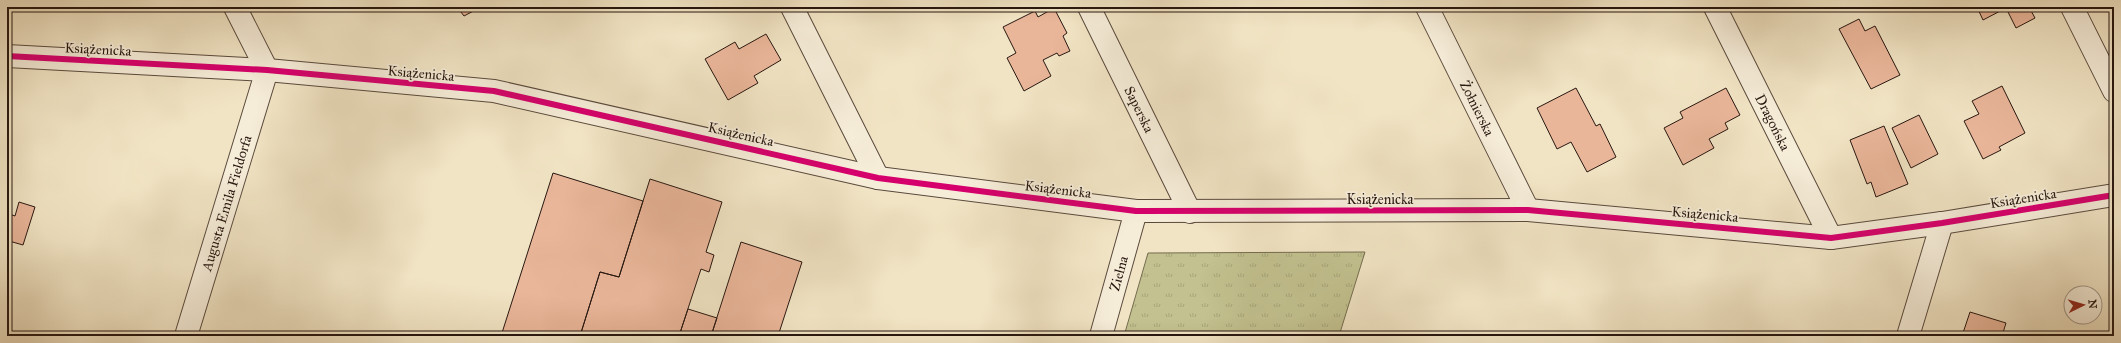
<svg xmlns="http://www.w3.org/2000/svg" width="2121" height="343" viewBox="0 0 2121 343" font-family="'IM FELL Great Primer',serif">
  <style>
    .grass { fill: url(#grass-tufts); stroke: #746c50 }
    .building { fill: #eab69a; stroke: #271710 }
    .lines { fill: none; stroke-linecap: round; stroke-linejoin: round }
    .street-casing { stroke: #5a4a3d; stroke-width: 24 }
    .street { stroke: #f6edd9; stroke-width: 22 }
    .cycleway-casing { stroke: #f6edd9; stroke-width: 8 }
    .cycleway { stroke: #d6006c; stroke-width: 6 }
    .labels { text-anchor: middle; stroke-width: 3.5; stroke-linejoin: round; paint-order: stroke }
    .street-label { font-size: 14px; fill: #271710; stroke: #f6edd9 }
  </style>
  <defs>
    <pattern id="grass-tufts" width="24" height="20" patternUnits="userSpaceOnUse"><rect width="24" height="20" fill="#c2c18f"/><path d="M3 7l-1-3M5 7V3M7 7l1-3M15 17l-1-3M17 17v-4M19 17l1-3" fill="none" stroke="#a7a57a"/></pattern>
  </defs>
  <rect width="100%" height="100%" fill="#f1e4c4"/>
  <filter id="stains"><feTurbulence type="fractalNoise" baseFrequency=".005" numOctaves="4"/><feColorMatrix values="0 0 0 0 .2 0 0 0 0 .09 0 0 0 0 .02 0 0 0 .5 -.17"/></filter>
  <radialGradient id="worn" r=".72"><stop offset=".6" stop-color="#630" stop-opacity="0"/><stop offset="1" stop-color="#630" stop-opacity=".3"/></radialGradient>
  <!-- grass -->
  <path class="grass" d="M1365 252 1339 336H1124L1148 253Z"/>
  <!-- building -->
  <path class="building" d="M457 7H481L464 16Z
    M1977 7H2029L2035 18 2016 28 2006 8 1983 20Z
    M1054 8 1067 33 1063 36 1070 51 1059 56 1057 53 1043 60 1051 76 1024 91 1007 58 1016 53 1003 27 1035 11 1038 17Z
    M1859 19 1865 31 1875 26 1900 75 1871 89 1839 29Z
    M766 34 781 60 754 76 758 83 728 100 705 59 735 42 739 49Z
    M2002 86 2025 133 1999 147 2001 150 1983 159 1964 121 1979 114 1972 101Z
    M1576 88 1596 126 1600 124 1616 157 1587 172 1571 142 1557 149 1537 108Z
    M1726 88 1740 115 1725 123 1728 129 1709 139 1714 148 1683 165 1664 128 1683 118 1680 112Z
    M1919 115 1938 154 1911 168 1892 128Z
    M1884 126 1908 184 1876 197 1871 182 1867 184 1850 140Z
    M553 173 643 201 619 277 600 272 580 336H501Z
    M650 179 722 202 706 252 714 255 709 272 701 269 679 336H580L600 272 619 277Z
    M19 202 35 207 23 245 9 241 7 243V213L15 216Z
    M741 242 802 262 778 336H711Z
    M688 309 717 318 711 336H679Z
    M1970 312 2006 323 2002 336H1962Z"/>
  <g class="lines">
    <defs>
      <g id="street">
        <path d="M792 7 878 178"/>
        <path id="s1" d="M1089 7 1190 212"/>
        <path id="s2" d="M1427 7 1528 210"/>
        <path id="s3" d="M1715 7 1831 238"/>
        <path d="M2072 7 2114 91"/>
        <path d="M7 56 267 70 494 91 878 178 1136 211 1528 210 1831 238 1942 223 2114 195"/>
        <path id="s4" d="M186 336 267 70 235 7"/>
        <path id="s5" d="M1101 336 1136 211"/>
        <path d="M1908 336 1942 223"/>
      </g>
    </defs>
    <!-- street casing -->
    <use href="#street" class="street-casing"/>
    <!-- street -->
    <use href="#street" class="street"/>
    <defs>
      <path id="cycleway" d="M7 56 267 70 494 91 878 178 1136 211 1528 210 1831 238 1942 223 2114 195"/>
    </defs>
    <!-- cycleway casing -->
    <use href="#cycleway" class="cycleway-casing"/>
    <!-- cycleway -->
    <use href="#cycleway" class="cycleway"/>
  </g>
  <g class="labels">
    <!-- street labels -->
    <g class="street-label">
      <text transform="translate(98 49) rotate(3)" y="5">Książenicka</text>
      <text transform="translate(421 73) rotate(5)" y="5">Książenicka</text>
      <text dy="5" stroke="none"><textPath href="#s2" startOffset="113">Żołnierska</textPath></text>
      <text dy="5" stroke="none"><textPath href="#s1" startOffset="114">Saperska</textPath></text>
      <text dy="5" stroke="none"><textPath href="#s3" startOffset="129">Dragońska</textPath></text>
      <text transform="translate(741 134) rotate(13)" y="5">Książenicka</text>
      <text transform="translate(1058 189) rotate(7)" y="5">Książenicka</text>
      <text transform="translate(2023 198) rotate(-9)" y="5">Książenicka</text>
      <text x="1380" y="204">Książenicka</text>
      <text dy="5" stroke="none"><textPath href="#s4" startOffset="139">Augusta Emila Fieldorfa</textPath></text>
      <text transform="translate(1705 214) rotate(5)" y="5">Książenicka</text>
      <text dy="5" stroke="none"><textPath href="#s5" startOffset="65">Zielna</textPath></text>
    </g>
  </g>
  <!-- margin -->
  <rect width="2121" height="343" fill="none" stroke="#f1e4c4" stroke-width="24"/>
  <rect x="8" y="8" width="2105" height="327" fill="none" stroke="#271710" stroke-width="2"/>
  <rect x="12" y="12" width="2097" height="319" fill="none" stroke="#271710"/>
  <!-- north arrow -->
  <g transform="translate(2083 305) rotate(85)"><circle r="19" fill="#f6edd9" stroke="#a39789"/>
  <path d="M0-3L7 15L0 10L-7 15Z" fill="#8f2418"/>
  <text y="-6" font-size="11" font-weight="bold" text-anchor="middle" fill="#271710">N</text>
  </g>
  <rect width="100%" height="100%" filter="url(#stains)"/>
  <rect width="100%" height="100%" fill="url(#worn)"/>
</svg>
